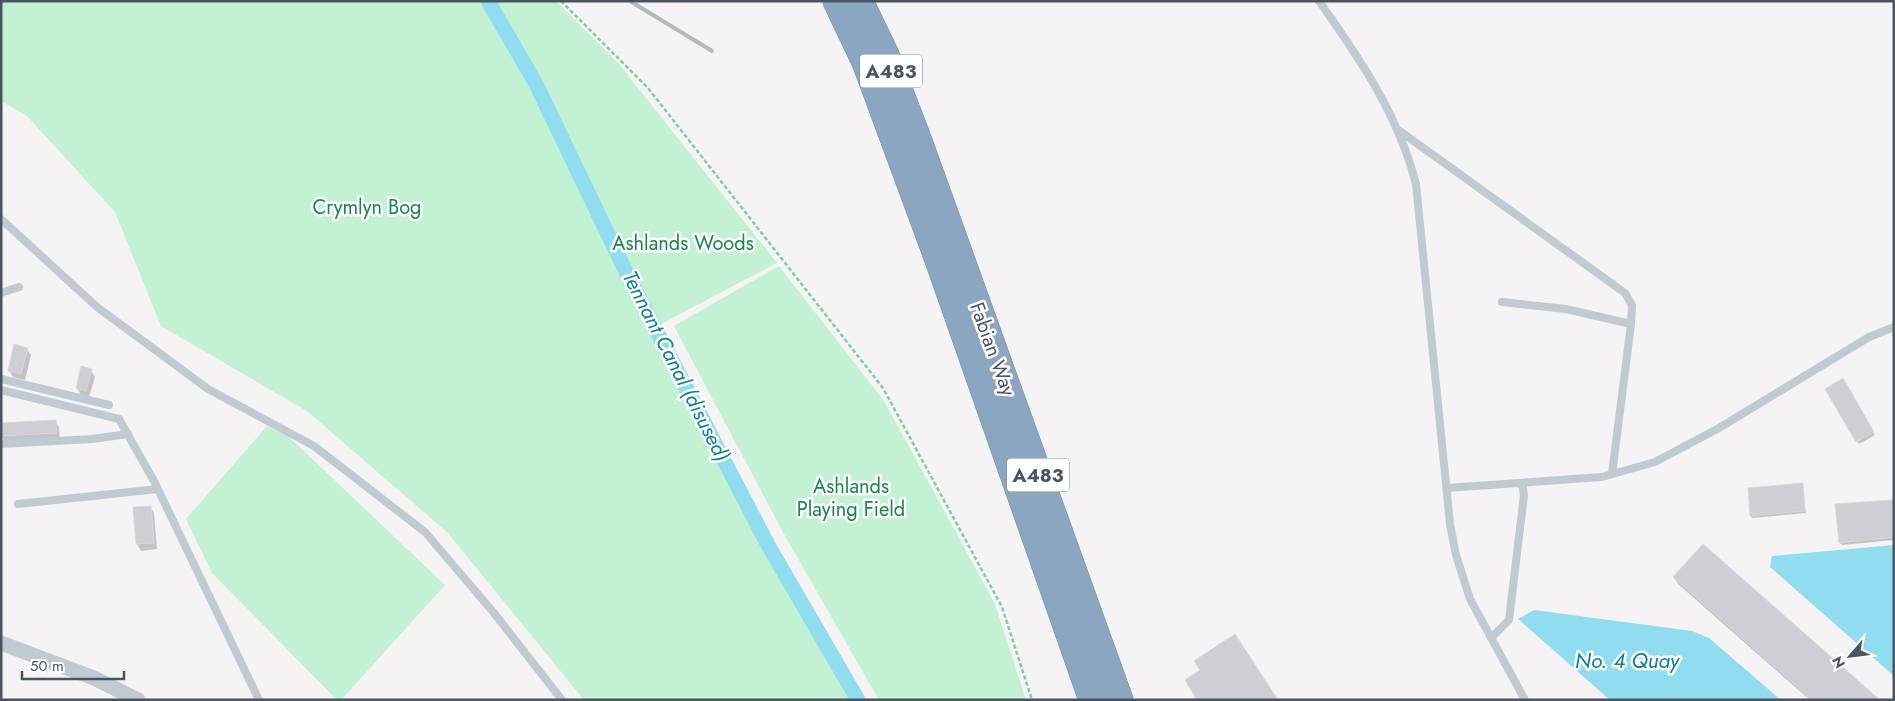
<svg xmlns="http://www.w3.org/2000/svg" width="1895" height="701" viewBox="0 0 1895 701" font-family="Jost,sans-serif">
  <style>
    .green { fill: #c2f1d3 }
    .water { fill: #8fddef }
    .shadow { fill: #0003 }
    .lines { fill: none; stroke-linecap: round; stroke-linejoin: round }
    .canal { stroke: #8fddef; stroke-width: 15 }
    .building { fill: #cdcfd5; stroke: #d7d9de }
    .highway-casing { stroke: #7591ad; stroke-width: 29 }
    .path { stroke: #79d0a3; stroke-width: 2.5; stroke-dasharray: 4 2.5; stroke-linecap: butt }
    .lane { stroke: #c0cad2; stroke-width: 8 }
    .street { stroke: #c0cad2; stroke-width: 15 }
    .highway { stroke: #8aa6c1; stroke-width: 28 }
    .rail { stroke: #b5b8bd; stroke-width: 4 }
    .labels { text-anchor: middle; stroke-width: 5; stroke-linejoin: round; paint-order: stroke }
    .shield { fill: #fff; stroke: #808990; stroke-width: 1 }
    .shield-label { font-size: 19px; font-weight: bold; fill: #495661 }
    .park-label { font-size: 20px; fill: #16864b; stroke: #fff }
    .street-label { font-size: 20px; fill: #495661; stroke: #fff }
    .water-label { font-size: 21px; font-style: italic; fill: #0b809b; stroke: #fff }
  </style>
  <rect width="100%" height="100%" fill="#f5f3f3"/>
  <!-- green -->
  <path class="green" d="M1 1H488L536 84 628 276 768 544 858 700H584L448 533 307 411 161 326 115 212 27 116 1 101Z
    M490 1H556L619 64 777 263 657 326 630 275 538 83Z
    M779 266 884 401 995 604 1026 700H879L784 534 674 326Z
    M267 426 289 437 445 585 341 700H337L212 573 186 519Z"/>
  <!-- water -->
  <path class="water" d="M1894 545V676L1770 567 1772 556Z
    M1534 610 1692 631 1709 638 1781 700H1610L1518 619Z"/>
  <!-- shadow -->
  <path class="shadow" d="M27 349 31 355 25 380 13 377 9 370Z
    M91 370 95 377 89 397 81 395 77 388Z
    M1842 380 1875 435 1859 444 1827 389Z
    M55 421 59 427 60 439 5 442 1 436Z
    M1802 485 1806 513 1752 518 1751 516Z
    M1894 503V540L1842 545 1840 543Z
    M150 507 154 513 157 549 141 551 137 544 134 508Z
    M1674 577 1878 700H1810L1678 584Z"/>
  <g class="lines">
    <!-- canal -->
    <path class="canal" d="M488 1 536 84 628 276 768 545 858 700"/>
  </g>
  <!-- building -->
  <path class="building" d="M14 344 28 348 21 374 8 371Z
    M81 366 92 369 86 391 76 388Z
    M1843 378 1874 432 1856 442 1825 389Z
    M56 420 57 433 1 436V423Z
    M1803 483 1805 511 1750 516 1748 488Z
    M1894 500V537L1839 543 1835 504Z
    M151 506 154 543 136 544 133 507Z
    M1703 544 1880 700H1812L1673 577Z
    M1235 634 1278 700H1193L1196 698 1185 680 1200 670 1194 661Z"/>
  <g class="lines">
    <defs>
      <path id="highway" d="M837 1 866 62 938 257 1093 700
        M859 1 885 55 919 144 1119 700"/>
    </defs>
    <!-- highway casing -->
    <use href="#highway" class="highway-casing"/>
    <!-- path -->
    <path class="path" d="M561 1 648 88 883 388 1002 607 1032 700"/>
    <!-- lane -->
    <path class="lane" d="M1319 1C1360 59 1398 114 1416 184L1450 524 1456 555 1470 599 1525 700
      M1397 129 1625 293 1632 305 1631 324 1612 474
      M1 219 97 307 208 389 314 446 425 532 494 613 562 700
      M1 293 19 287
      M1502 302 1566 309 1631 324
      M1 379 109 405
      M1 390 119 419 154 481 259 700
      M1 444 92 439 128 434
      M1447 488 1602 477 1655 462 1719 428 1869 337 1894 327
      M18 504 158 489
      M1491 638 1509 620 1524 495 1522 483"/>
    <!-- street -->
    <path class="street" d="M1 643 94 678 138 700"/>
    <!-- highway -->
    <use href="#highway" class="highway"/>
    <!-- rail -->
    <path class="rail" d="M630 1 712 51"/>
  </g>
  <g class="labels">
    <!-- shield labels -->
    <g class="shield">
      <rect x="860" y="54.5" width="62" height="33" rx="4"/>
      <rect x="1007" y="458.5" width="62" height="33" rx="4"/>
    </g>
    <g class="shield-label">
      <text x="891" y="78">A483</text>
      <text x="1038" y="482">A483</text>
    </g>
    <!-- park labels -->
    <g class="park-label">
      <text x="367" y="214">Crymlyn Bog</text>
      <text x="683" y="250">Ashlands Woods</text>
      <text x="851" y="493">Ashlands<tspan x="851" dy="23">Playing Field</tspan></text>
    </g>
    <!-- street labels -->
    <g class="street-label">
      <text transform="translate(993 349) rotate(70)" y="7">Fabian Way</text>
    </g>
    <!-- water labels -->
    <g class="water-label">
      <text transform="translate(676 366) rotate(63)" y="7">Tennant Canal (disused)</text>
      <text x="1627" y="668">No. 4 Quay</text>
    </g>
  </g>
  <!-- border -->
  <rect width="1895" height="701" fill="none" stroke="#495661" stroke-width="5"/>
  <!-- north arrow -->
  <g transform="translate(1850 656) rotate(242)" stroke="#ffffff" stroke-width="4" paint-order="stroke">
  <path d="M0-4L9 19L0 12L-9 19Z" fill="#495661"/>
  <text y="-8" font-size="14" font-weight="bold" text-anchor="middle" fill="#495661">N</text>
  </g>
  <!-- scale -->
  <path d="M22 671v8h102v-8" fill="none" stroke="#495661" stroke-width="2.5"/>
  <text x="30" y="671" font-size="15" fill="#495661" stroke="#ffffff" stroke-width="4" paint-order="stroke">50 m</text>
</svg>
